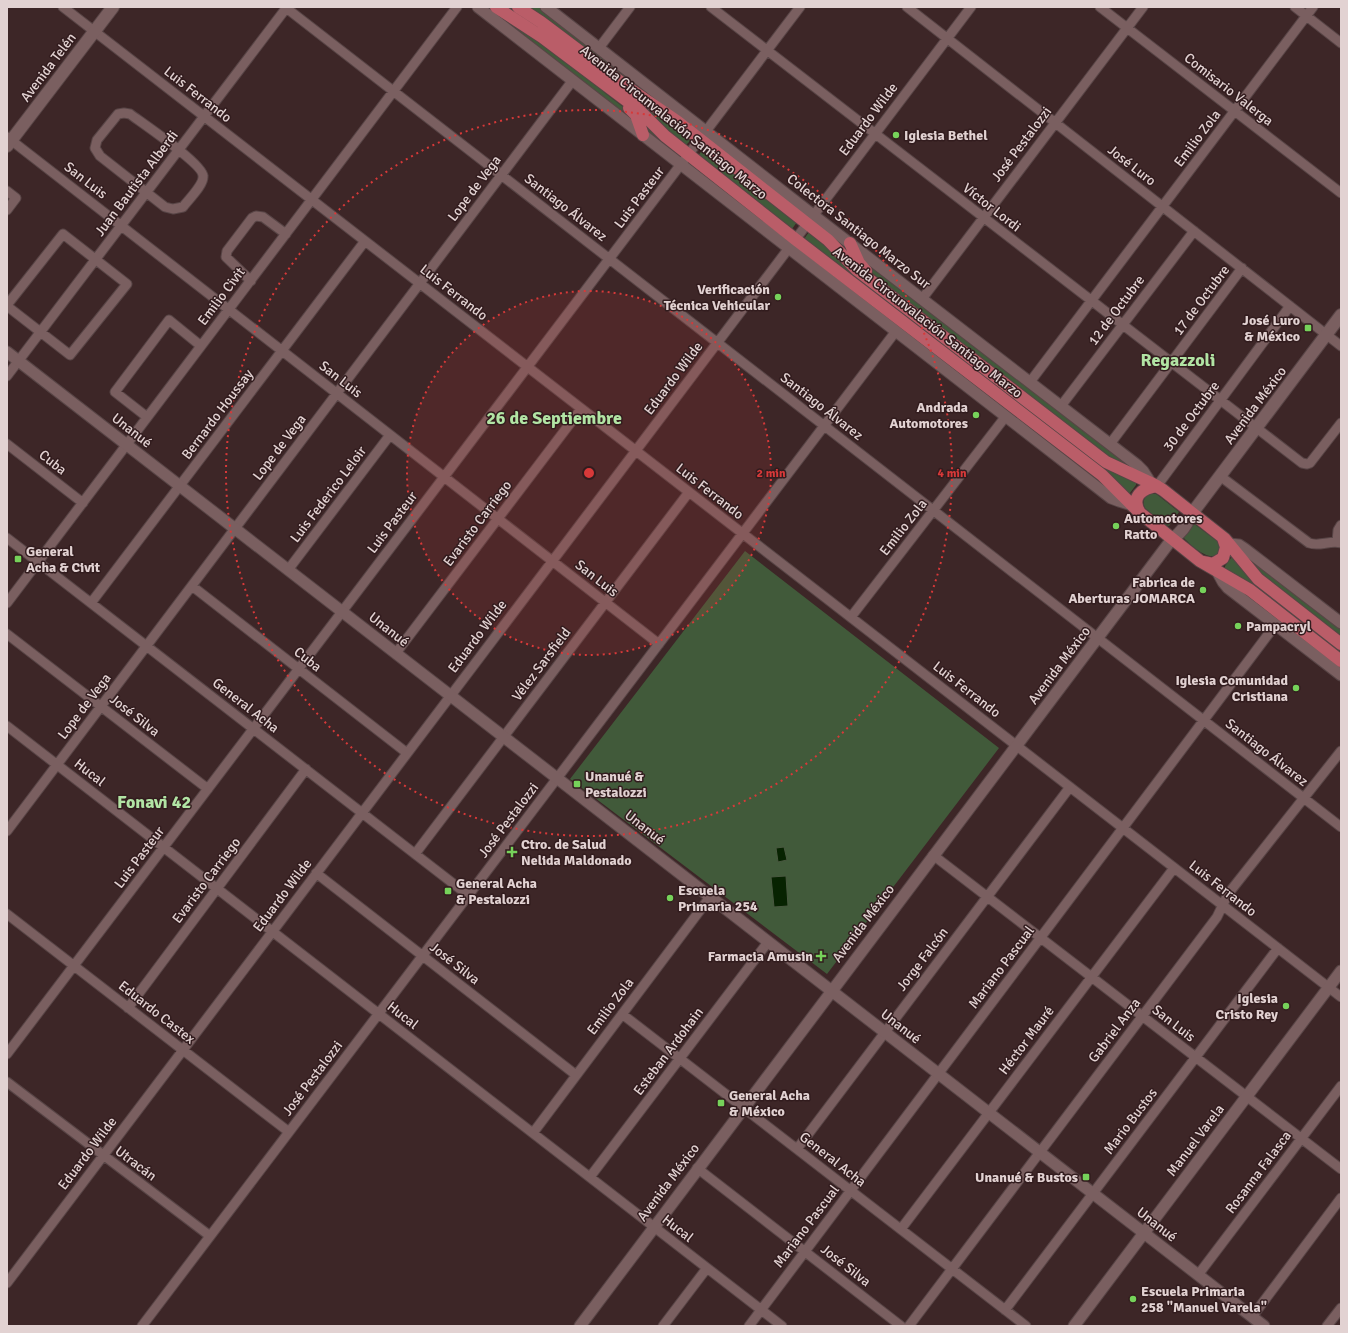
<svg xmlns="http://www.w3.org/2000/svg" width="1348" height="1333" viewBox="0 0 1348 1333" font-family="Signika,sans-serif">
  <style>
    .green { fill: #415a3a }
    .water { fill: #072301; stroke: #495840 }
    .lines { fill: none; stroke-linecap: round; stroke-linejoin: round }
    .minor-casing { stroke: #584546; stroke-width: 11 }
    .tertiary-casing { stroke: #584546; stroke-width: 13 }
    .secondary-casing { stroke: #584546; stroke-width: 14 }
    .primary-casing { stroke: #584546; stroke-width: 14 }
    .minor { stroke: #7a5f60; stroke-width: 9 }
    .tertiary { stroke: #7a5f60; stroke-width: 11 }
    .secondary { stroke: #7a5f60; stroke-width: 12 }
    .primary { stroke: #ba5d68; stroke-width: 12 }
    .ring { fill: none; stroke: #d73939; stroke-width: 2; stroke-dasharray: 2 4 }
    .poi-dot { fill: #76d25a; stroke: #321c1e; stroke-width: 1.5 }
    .labels { text-anchor: middle; stroke-width: 3; stroke-linejoin: round; paint-order: stroke }
    .street-label { font-size: 14px; fill: #e2d2d2; stroke: #321c1e }
    .poi-label { font-size: 14px; font-weight: bold; fill: #e2d2d2; stroke: #321c1e; text-anchor: start }
    .district-label { font-size: 18px; font-weight: bold; fill: #b2e4a4; stroke: #321c1e }
    .centre { fill: #d73939; stroke: #321c1e; stroke-width: 2 }
    .ring-label { font-size: 12px; text-anchor: middle; font-weight: bold; fill: #d73939; stroke: #321c1e; stroke-width: 3; stroke-linejoin: round; paint-order: stroke }
  </style>
  <rect width="100%" height="100%" fill="#3d2627"/>
  <!-- green -->
  <path class="green" d="M483 7H488L588 75 605 93 631 113 636 123Z
    M503 7H512L541 26 673 123 691 140 686 145Z
    M525 7H540L682 117 681 118Z
    M640 117 679 154 677 156 648 134Z
    M703 149 797 222 792 229 698 156Z
    M809 232 1136 483V485L1130 493 1128 494 804 239Z
    M858 253 1138 470 1117 464 916 312 892 289 865 267Z
    M1149 494H1156L1159 496 1179 512 1169 526 1165 525 1145 508C1142 502 1144 497 1149 494Z
    M1193 523 1217 541 1220 547C1216 569 1190 545 1183 537Z
    M1240 550 1341 627V640L1264 580Z
    M745 551 999 748 827 974 570 779Z
    M1233 557 1341 649V656L1225 569V566L1231 558Z"/>
  <!-- water -->
  <path class="water" d="M784 847 787 860 778 862 776 848Z
    M786 876 788 906 774 907 771 877Z"/>
  <g class="lines">
    <defs>
      <path id="minor" d="M63 7 1341 997
        M285 7 1341 827
        M711 7 1302 463 1307 464 1310 463 1341 423
        M907 7 1341 346
        M1100 7 1341 193
        M1295 7 1341 43
        M599 48 630 7
        M124 113 130 114C142 123 203 164 203 176 204 185 188 200 183 207L173 209 165 207 100 156 95 148 97 140 118 114Z
        M7 137 659 644
        M7 191 16 198 7 210
        M251 281 226 257 227 251 252 218 256 216 263 217 286 234
        M922 299 1143 7
        M7 305 63 234 127 284 70 355 7 306
        M7 376 287 7
        M1030 382 1313 7
        M1061 406 1194 231
        M147 417 115 392 169 320 201 346
        M7 444 83 503
        M1110 444 1242 268
        M1220 476 1309 543C1319 547 1330 540 1341 543
        M1157 486 1290 306
        M7 538 468 895
        M1337 542 1338 530 1341 525
        M288 570 390 435
        M192 586 407 753
        M7 603 457 7
        M91 603 365 241
        M851 617 1006 416
        M7 634 208 789
        M396 653 581 409
        M7 726 782 1326
        M7 831 573 80
        M415 854 689 492
        M933 855 1341 1169
        M316 873 576 1075
        M7 914 289 1132
        M128 1008 306 769
        M622 1014 1026 1326
        M7 1054 800 7
        M7 1082 210 1236
        M533 1133 710 897
        M797 1149 1070 787
        M697 1168 901 1326
        M590 1177 768 942
        M901 1229 1174 868
        M1198 1275 1341 1086
        M7 1283 971 7
        M1005 1310 1278 948
        M1252 1317 1341 1198
        M142 1326 896 331
        M663 1326 707 1268
        M749 1326 1276 624
        M909 1326 1217 917 1228 894 1341 751
        M1327 1326 1341 1308"/>
      <path id="tertiary" d="M478 7 1111 498 1119 501 1132 505
        M546 7 813 215 1137 465 1143 471 1150 482
        M7 352 1264 1326
        M1229 544 1239 545 1245 549 1341 623
        M1217 571 1223 582 1228 588 1341 675
        M580 1326 1172 539
        M1074 1326 1341 971"/>
      <path id="secondary" d="M7 146 113 7
        M1172 539C1185 531 1188 519 1196 508L1341 315"/>
      <path id="primary" d="M496 7 542 37 639 110 665 136 795 239 1102 475 1140 513 1200 561 1250 590 1341 661
        M518 7 541 22 630 89 678 122 828 240 857 270 1106 462 1153 484 1163 490 1225 539 1258 579 1341 644
        M629 108 636 115 643 135
        M850 243 859 263 866 271
        M1140 513C1130 497 1142 488 1157 486
        M1203 562 1213 564 1223 558 1226 547 1223 538"/>
    </defs>
    <!-- minor casing -->
    <use href="#minor" class="minor-casing"/>
    <!-- tertiary casing -->
    <use href="#tertiary" class="tertiary-casing"/>
    <!-- secondary casing -->
    <use href="#secondary" class="secondary-casing"/>
    <!-- primary casing -->
    <use href="#primary" class="primary-casing"/>
    <!-- minor -->
    <use href="#minor" class="minor"/>
    <!-- tertiary -->
    <use href="#tertiary" class="tertiary"/>
    <!-- secondary -->
    <use href="#secondary" class="secondary"/>
    <!-- primary -->
    <use href="#primary" class="primary"/>
  </g>
  <!-- distance rings -->
  <circle cx="589" cy="473" r="182" fill="#d73939" fill-opacity=".12"/>
  <g class="ring">
    <circle cx="589" cy="473" r="182"/>
    <circle cx="589" cy="473" r="363"/>
  </g>
  <!-- markers -->
  <g class="poi-dot">
    <circle cx="896" cy="135" r="4"/>
    <circle cx="778" cy="297" r="4"/>
    <rect x="1304" y="324" width="8" height="8" rx="2"/>
    <circle cx="976" cy="415" r="4"/>
    <circle cx="1116" cy="526" r="4"/>
    <rect x="14" y="555" width="8" height="8" rx="2"/>
    <circle cx="1203" cy="590" r="4"/>
    <circle cx="1238" cy="626" r="4"/>
    <circle cx="1296" cy="688" r="4"/>
    <rect x="573" y="780" width="8" height="8" rx="2"/>
    <path d="M510 846h4v4h4v4h-4v4h-4v-4h-4v-4h4z"/>
    <rect x="444" y="887" width="8" height="8" rx="2"/>
    <circle cx="670" cy="898" r="4"/>
    <path d="M819 950h4v4h4v4h-4v4h-4v-4h-4v-4h4z"/>
    <circle cx="1286" cy="1006" r="4"/>
    <rect x="717" y="1099" width="8" height="8" rx="2"/>
    <rect x="1082" y="1173" width="8" height="8" rx="2"/>
    <circle cx="1133" cy="1299" r="4"/>
  </g>
  <g class="labels">
    <!-- street labels -->
    <g class="street-label">
      <text transform="translate(48 67) rotate(-53)" y="5">Avenida Telén</text>
      <text transform="translate(1229 89) rotate(38)" y="5">Comisario Valerga</text>
      <text transform="translate(198 94) rotate(38)" y="5">Luis Ferrando</text>
      <text transform="translate(868 119) rotate(-53)" y="5">Eduardo Wilde</text>
      <text transform="translate(674 122) rotate(39)" y="5">Avenida Circunvalación Santiago Marzo</text>
      <text transform="translate(1197 138) rotate(-53)" y="5">Emilio Zola</text>
      <text transform="translate(1021 144) rotate(-53)" y="5">José Pestalozzi</text>
      <text transform="translate(1132 165) rotate(38)" y="5">José Luro</text>
      <text transform="translate(86 180) rotate(38)" y="5">San Luis</text>
      <text transform="translate(136 183) rotate(-53)" y="5">Juan Bautista Alberdi</text>
      <text transform="translate(474 188) rotate(-53)" y="5">Lope de Vega</text>
      <text transform="translate(639 197) rotate(-53)" y="5">Luis Pasteur</text>
      <text transform="translate(566 207) rotate(38)" y="5">Santiago Álvarez</text>
      <text transform="translate(992 207) rotate(38)" y="5">Víctor Lordi</text>
      <text transform="translate(859 231) rotate(38)" y="5">Colectora Santiago Marzo Sur</text>
      <text transform="translate(454 292) rotate(38)" y="5">Luis Ferrando</text>
      <text transform="translate(221 296) rotate(-53)" y="5">Emilio Civit</text>
      <text transform="translate(1201 300) rotate(-53)" y="5">17 de Octubre</text>
      <text transform="translate(1116 310) rotate(-53)" y="5">12 de Octubre</text>
      <text transform="translate(928 322) rotate(38)" y="5">Avenida Circunvalación Santiago Marzo</text>
      <text transform="translate(673 378) rotate(-53)" y="5">Eduardo Wilde</text>
      <text transform="translate(341 379) rotate(38)" y="5">San Luis</text>
      <text transform="translate(1255 405) rotate(-53)" y="5">Avenida México</text>
      <text transform="translate(822 406) rotate(38)" y="5">Santiago Álvarez</text>
      <text transform="translate(217 414) rotate(-53)" y="5">Bernardo Houssay</text>
      <text transform="translate(1191 416) rotate(-53)" y="5">30 de Octubre</text>
      <text transform="translate(132 430) rotate(38)" y="5">Unanué</text>
      <text transform="translate(279 447) rotate(-53)" y="5">Lope de Vega</text>
      <text transform="translate(53 462) rotate(38)" y="5">Cuba</text>
      <text transform="translate(710 491) rotate(38)" y="5">Luis Ferrando</text>
      <text transform="translate(328 494) rotate(-53)" y="5">Luis Federico Leloir</text>
      <text transform="translate(392 522) rotate(-53)" y="5">Luis Pasteur</text>
      <text transform="translate(477 523) rotate(-53)" y="5">Evaristo Carriego</text>
      <text transform="translate(903 527) rotate(-52)" y="5">Emilio Zola</text>
      <text transform="translate(597 578) rotate(38)" y="5">San Luis</text>
      <text transform="translate(389 629) rotate(38)" y="5">Unanué</text>
      <text transform="translate(477 636) rotate(-53)" y="5">Eduardo Wilde</text>
      <text transform="translate(308 659) rotate(38)" y="5">Cuba</text>
      <text transform="translate(541 664) rotate(-53)" y="5">Vélez Sarsfield</text>
      <text transform="translate(1059 665) rotate(-53)" y="5">Avenida México</text>
      <text transform="translate(967 689) rotate(38)" y="5">Luis Ferrando</text>
      <text transform="translate(246 705) rotate(38)" y="5">General Acha</text>
      <text transform="translate(84 706) rotate(-53)" y="5">Lope de Vega</text>
      <text transform="translate(135 715) rotate(38)" y="5">José Silva</text>
      <text transform="translate(1267 752) rotate(38)" y="5">Santiago Álvarez</text>
      <text transform="translate(90 772) rotate(38)" y="5">Hucal</text>
      <text transform="translate(508 820) rotate(-53)" y="5">José Pestalozzi</text>
      <text transform="translate(645 827) rotate(38)" y="5">Unanué</text>
      <text transform="translate(139 857) rotate(-53)" y="5">Luis Pasteur</text>
      <text transform="translate(206 880) rotate(-53)" y="5">Evaristo Carriego</text>
      <text transform="translate(1223 888) rotate(38)" y="5">Luis Ferrando</text>
      <text transform="translate(282 895) rotate(-53)" y="5">Eduardo Wilde</text>
      <text transform="translate(863 923) rotate(-53)" y="5">Avenida México</text>
      <text transform="translate(922 959) rotate(-53)" y="5">Jorge Falcón</text>
      <text transform="translate(455 963) rotate(38)" y="5">José Silva</text>
      <text transform="translate(1001 967) rotate(-53)" y="5">Mariano Pascual</text>
      <text transform="translate(610 1006) rotate(-53)" y="5">Emilio Zola</text>
      <text transform="translate(157 1012) rotate(38)" y="5">Eduardo Castex</text>
      <text transform="translate(403 1015) rotate(38)" y="5">Hucal</text>
      <text transform="translate(1174 1023) rotate(38)" y="5">San Luis</text>
      <text transform="translate(901 1026) rotate(38)" y="5">Unanué</text>
      <text transform="translate(1114 1030) rotate(-53)" y="5">Gabriel Anza</text>
      <text transform="translate(1026 1040) rotate(-53)" y="5">Héctor Mauré</text>
      <text transform="translate(668 1051) rotate(-53)" y="5">Esteban Ardohain</text>
      <text transform="translate(312 1078) rotate(-53)" y="5">José Pestalozzi</text>
      <text transform="translate(1130 1121) rotate(-53)" y="5">Mario Bustos</text>
      <text transform="translate(1195 1140) rotate(-53)" y="5">Manuel Varela</text>
      <text transform="translate(87 1153) rotate(-53)" y="5">Eduardo Wilde</text>
      <text transform="translate(833 1159) rotate(38)" y="5">General Acha</text>
      <text transform="translate(136 1163) rotate(37)" y="5">Utracán</text>
      <text transform="translate(1258 1172) rotate(-53)" y="5">Rosanna Falasca</text>
      <text transform="translate(668 1182) rotate(-53)" y="5">Avenida México</text>
      <text transform="translate(1157 1224) rotate(38)" y="5">Unanué</text>
      <text transform="translate(806 1226) rotate(-53)" y="5">Mariano Pascual</text>
      <text transform="translate(678 1228) rotate(38)" y="5">Hucal</text>
      <text transform="translate(846 1265) rotate(38)" y="5">José Silva</text>
    </g>
    <!-- poi labels -->
    <g class="poi-label">
      <text x="904" y="140">Iglesia Bethel</text>
      <text x="770" y="294" text-anchor="end">Verificación<tspan x="770" dy="16">Técnica Vehicular</tspan></text>
      <text x="1300" y="325" text-anchor="end">José Luro<tspan x="1300" dy="16">&amp; México</tspan></text>
      <text x="968" y="412" text-anchor="end">Andrada<tspan x="968" dy="16">Automotores</tspan></text>
      <text x="1124" y="523">Automotores<tspan x="1124" dy="16">Ratto</tspan></text>
      <text x="26" y="556">General<tspan x="26" dy="16">Acha &amp; Civit</tspan></text>
      <text x="1195" y="587" text-anchor="end">Fabrica de<tspan x="1195" dy="16">Aberturas JOMARCA</tspan></text>
      <text x="1246" y="631">Pampacryl</text>
      <text x="1288" y="685" text-anchor="end">Iglesia Comunidad<tspan x="1288" dy="16">Cristiana</tspan></text>
      <text x="585" y="781">Unanué &amp;<tspan x="585" dy="16">Pestalozzi</tspan></text>
      <text x="521" y="849">Ctro. de Salud<tspan x="521" dy="16">Nelida Maldonado</tspan></text>
      <text x="456" y="888">General Acha<tspan x="456" dy="16">&amp; Pestalozzi</tspan></text>
      <text x="678" y="895">Escuela<tspan x="678" dy="16">Primaria 254</tspan></text>
      <text x="813" y="961" text-anchor="end">Farmacia Amusin</text>
      <text x="1278" y="1003" text-anchor="end">Iglesia<tspan x="1278" dy="16">Cristo Rey</tspan></text>
      <text x="729" y="1100">General Acha<tspan x="729" dy="16">&amp; México</tspan></text>
      <text x="1078" y="1182" text-anchor="end">Unanué &amp; Bustos</text>
      <text x="1141" y="1296">Escuela Primaria<tspan x="1141" dy="16">258 "Manuel Varela"</tspan></text>
    </g>
    <!-- district labels -->
    <g class="district-label">
      <text x="1178" y="366">Regazzoli</text>
      <text x="554" y="424">26 de Septiembre</text>
      <text x="154" y="808">Fonavi 42</text>
    </g>
  </g>
  <circle cx="589" cy="473" r="6" class="centre"/>
  <g class="ring-label">
    <text x="771" y="477">2 min</text>
    <text x="952" y="477">4 min</text>
  </g>
  <!-- border -->
  <rect width="1348" height="1333" fill="none" stroke="#e2d2d2" stroke-width="16"/>
</svg>
